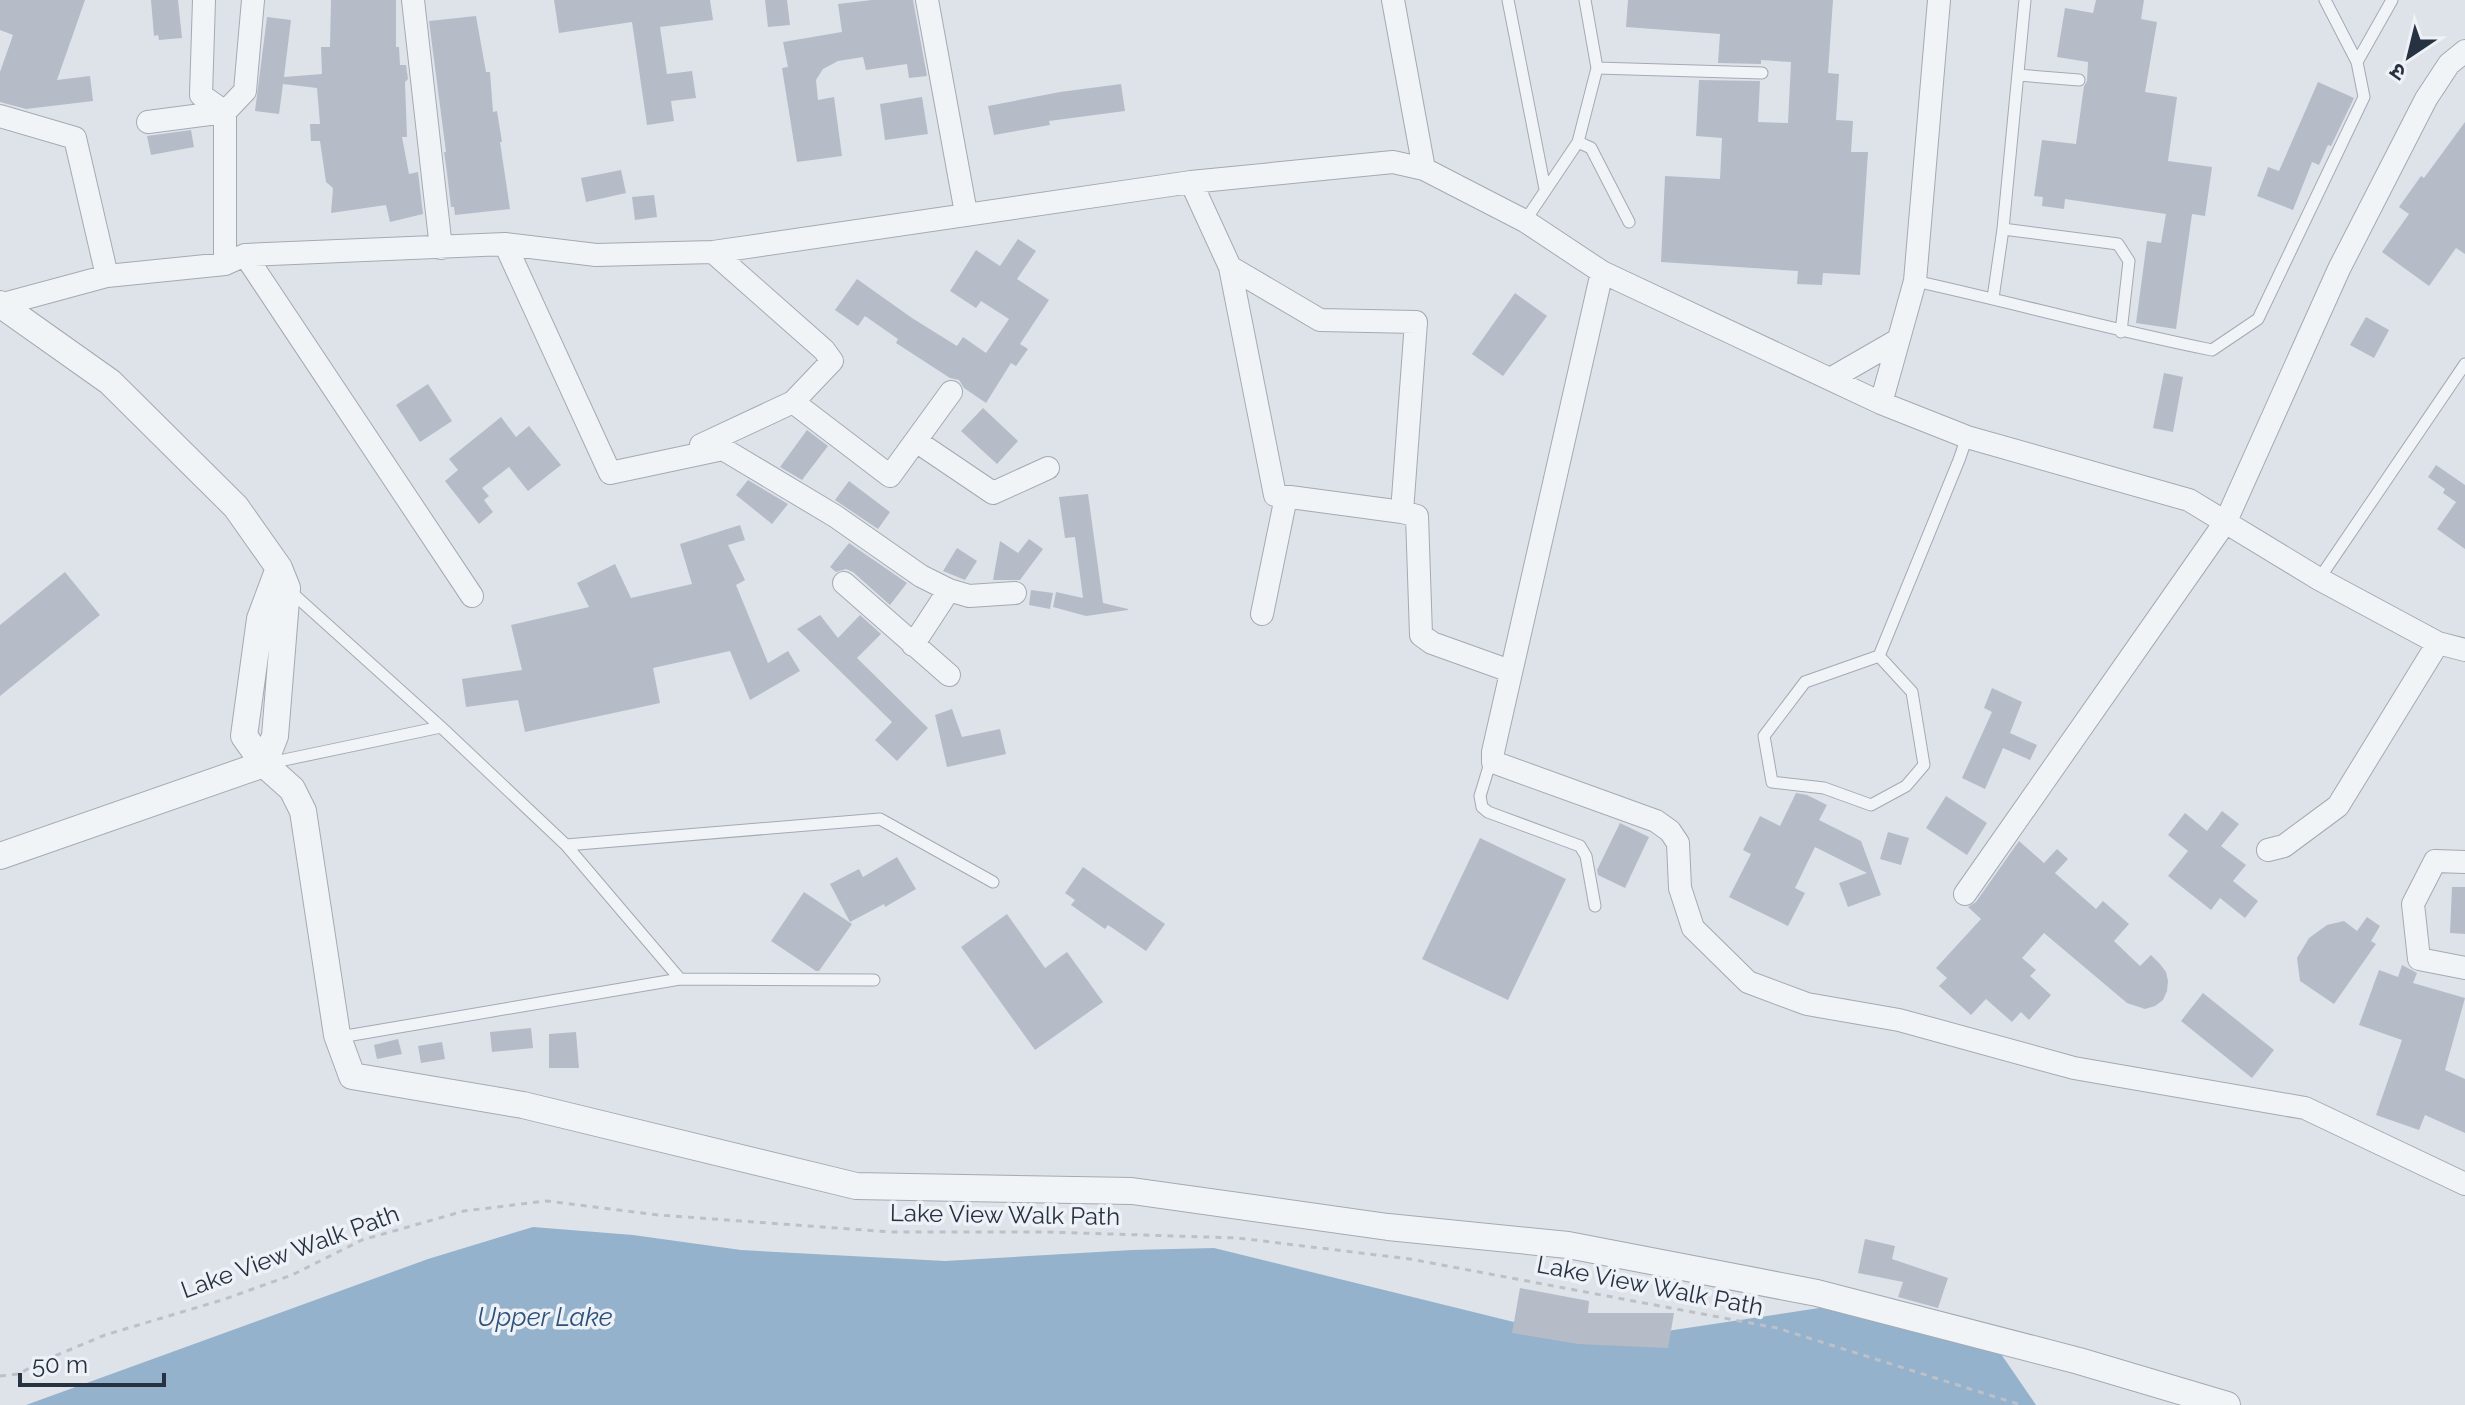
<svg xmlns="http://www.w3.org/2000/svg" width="2465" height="1405" viewBox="0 0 2465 1405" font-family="Raleway,'Noto Sans Devanagari',sans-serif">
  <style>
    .water { fill: #95b2cd }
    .building { fill: #b5bcc7 }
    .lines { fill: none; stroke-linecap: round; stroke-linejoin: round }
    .service-casing { stroke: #a3aab4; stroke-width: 13 }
    .minor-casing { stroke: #a3aab4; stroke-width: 24 }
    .tertiary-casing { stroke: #a3aab4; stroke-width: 28 }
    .path { stroke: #bcc1c8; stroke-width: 3; stroke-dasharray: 6 6; stroke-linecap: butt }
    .service { stroke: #f1f4f7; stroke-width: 11 }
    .minor { stroke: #f1f4f7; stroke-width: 22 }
    .tertiary { stroke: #f1f4f7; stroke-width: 26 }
    .labels { text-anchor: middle; stroke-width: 7; stroke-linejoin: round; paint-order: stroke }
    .street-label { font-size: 24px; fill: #263142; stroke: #eef2f7 }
    .water-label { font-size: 26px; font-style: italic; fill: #2c517a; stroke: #eef2f7 }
  </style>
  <rect width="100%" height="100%" fill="#dee3e9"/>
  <!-- water -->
  <path class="water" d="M533 1227 633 1235 741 1250 945 1261 1132 1250 1214 1248 1522 1324 1607 1340 1839 1305 2001 1354 2036 1405H26L428 1259Z"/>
  <!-- building -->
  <path class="building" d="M0 0H85L57 80 90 76 93 101 26 109 0 102V72L13 35 0 30Z
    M151 0H178L182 38 159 40 158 35 154 36Z
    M331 0H396V47H399L400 65H406L408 79 405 82 407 137H402L409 174 418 172 423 214 390 222 386 205 331 213 333 188 326 182 320 141H311L310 124H320L317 88 283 84 279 114 255 111 267 17 291 20 284 77 322 74 321 47H330Z
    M554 0H710L713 20 660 27 667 74 692 71 696 98 671 101 674 121 647 125 632 22 559 33Z
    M765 0H787L790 25 768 27Z
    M872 0H913L927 76 909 78 907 64 866 70 863 57 838 61 823 69 816 80 818 100 834 97 842 156 797 162 782 68 788 67 783 42 842 32 838 4Z
    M1628 0H1833L1828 73 1839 74 1836 120 1853 121 1851 152H1868L1860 275 1823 273 1822 285 1797 284 1798 271 1661 262 1665 176 1720 179 1722 138 1696 136 1699 80 1760 81 1758 122 1788 123 1791 62 1761 60V64L1718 63 1720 34 1626 27Z
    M2096 0H2144L2141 19 2157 22 2145 92 2177 97 2168 161 2212 167 2205 216 2192 214 2176 329 2136 323 2147 241 2161 243 2166 214 2065 199 2064 209 2042 206 2043 197 2034 196 2042 140 2076 144 2084 86 2087 81 2088 62 2057 57 2065 8 2093 13Z
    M476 16 486 72H490L493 112 497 111 502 142H500L510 209 455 215 454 207H451L447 173 444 152H446L429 21Z
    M2318 82 2354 98 2331 146 2328 145 2319 165 2312 162 2293 210 2257 196 2268 167 2279 171Z
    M1121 84 1125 111 1049 121 1050 125 994 135 988 106 1060 92Z
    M922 97 928 134 885 140 880 104Z
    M2465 122V254L2456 248 2429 286 2382 252 2409 214 2399 207 2421 176 2424 178Z
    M191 130 194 147 151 155 147 136Z
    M621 170 626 193 586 202 581 178Z
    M654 195 657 217 635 220 632 197Z
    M1018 239 1036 251 1017 279 1049 300 1020 344 1028 349 1016 366 1011 363 986 403 964 388 959 380 950 378 896 343 898 339 865 316 858 326 835 310 857 279 912 318 957 346 963 337 986 353 1009 319 981 301 976 308 950 291 976 250 1000 266Z
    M1515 293 1547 316 1503 376 1472 354Z
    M2366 317 2389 330 2374 358 2350 345Z
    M2164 373 2183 377 2173 432 2153 428Z
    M428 384 452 421 420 442 396 405Z
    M983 408 1018 441 997 464 961 431Z
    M501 417 516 437 529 426 561 465 528 491 509 467 482 488 489 496 484 500 493 512 479 524 445 481 458 470 449 459Z
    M807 430 828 446 802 480 780 467Z
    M2436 465 2465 485V549L2437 529 2456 502 2443 493 2445 489 2428 477Z
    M748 480 788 504 772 524 736 495Z
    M849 481 890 512 878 529 835 500Z
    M1088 494 1103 603 1128 609V610L1086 616 1053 607 1056 592 1083 598 1075 537 1065 538 1059 497Z
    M740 525 745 540 728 545 745 580 736 585 768 663 788 651 800 671 750 700 730 651 653 668 660 703 525 732 518 700 466 707 462 679 522 670 511 625 589 607 577 583 615 564 631 598 692 584 680 544Z
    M1029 539 1043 549 1020 580H993L1000 541 1018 553Z
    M849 543 907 583 890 605 853 572 846 569 836 572 830 567Z
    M957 548 977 561 965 580 943 571Z
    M65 572 100 615 0 696V625Z
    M1031 590 1053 593 1050 609 1029 605Z
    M820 615 838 638 860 615 881 634 857 658 928 728 897 761 875 740 892 722 797 629Z
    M1992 688 2022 702 2010 733 2037 745 2030 760 2003 748 1985 789 1962 778 1992 712 1984 708Z
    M952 709 962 737 1000 729 1006 754 947 767 935 715Z
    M1796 793 1807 795 1827 805 1819 820 1861 841 1881 895 1848 907 1839 883 1867 873 1815 847 1795 888 1805 893 1788 926 1729 897 1751 854 1743 850 1760 816 1780 826Z
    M1946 796 1987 823 1967 855 1926 828Z
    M2222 811 2239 824 2221 846 2246 865 2233 881 2258 901 2245 918 2220 898 2211 910 2168 876 2188 851 2168 835 2185 813 2207 831Z
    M1620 823 1649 837 1625 888 1598 875 1597 870Z
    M1888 832 1909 838 1901 865 1880 859Z
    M1480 838 1566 879 1508 1000 1422 959Z
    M2019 841 2044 863 2057 849 2068 859 2055 873 2096 909 2103 901 2129 924 2114 941 2140 966 2151 955 2160 964 2166 972 2168 981 2167 991 2163 1000 2155 1006 2145 1009 2127 1003 2044 933 2022 958 2036 970 2030 976 2051 995 2029 1020 2021 1012 2012 1022 1986 999 1971 1015 1939 986 1947 978 1936 968 1981 919 1968 907 1976 902Z
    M897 857 916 889 885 907 884 904 850 922 830 884 859 869 863 877Z
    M1083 867 1165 924 1146 951 1108 925 1105 929 1071 905 1075 900 1065 893Z
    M2452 887H2465V934L2450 933Z
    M804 892 852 924 819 971H816L771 941Z
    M1007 914 1045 968 1067 952 1103 1002 1035 1050 961 947Z
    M2367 917 2380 926 2371 941 2376 944 2334 1004 2300 981 2297 958 2309 938 2327 925 2344 921 2357 931Z
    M2402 965 2417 973 2413 983 2465 998 2445 1070 2465 1079V1133L2425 1115 2419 1130 2376 1115 2402 1040 2359 1025 2379 970 2398 977Z
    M2203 993 2274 1050 2252 1078 2181 1021Z
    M531 1028 533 1048 492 1052 490 1032Z
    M576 1032 579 1068H549V1034Z
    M398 1039 402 1054 377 1059 374 1045Z
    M442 1042 445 1059 421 1063 418 1046Z
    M1865 1239 1895 1246 1892 1259 1948 1278 1938 1308 1898 1297 1903 1282 1858 1273Z
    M1520 1288 1589 1301 1588 1313H1674L1668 1348 1578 1344 1512 1333Z"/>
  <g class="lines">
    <defs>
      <path id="service" d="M1508 0 1545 189
        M2325 0 2357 62
        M1597 68 1762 73
        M2018 75 2079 80
        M1578 142 1591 148 1629 222
        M1525 221 1578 142 1597 68 1585 0
        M2003 229 2118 244 2129 261 2121 332
        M1915 281C2015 303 2112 330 2212 350L2258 319 2364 97 2357 62 2392 0
        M1993 298 2003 229 2025 0
        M2319 579 2465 364
        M290 591 441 727 566 845 680 979
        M1879 656 1912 692 1924 765 1906 786 1871 805 1824 788 1772 782 1764 736 1805 682 1879 656 1959 460 1967 437
        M1491 760 1480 796 1482 807 1488 812 1580 846 1586 856 1595 906
        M265 764 441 727
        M566 845 880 819 993 882
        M337 1035H352L680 979 874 980"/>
      <path id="minor" d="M204 0 201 95 225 112 245 91 253 0
        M413 0 441 248
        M927 0 966 213
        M1393 0 1424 169
        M0 116 75 138 107 276
        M148 122 225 112V264
        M1191 182 1230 267 1275 495 1402 512 1417 516 1421 635 1432 643 1510 671
        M505 244 610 473 723 449 835 516 921 576 949 590 969 596 1015 593
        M713 252 824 350 832 361 793 402 890 476 951 392
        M245 255 472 596
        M1230 267 1320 320 1416 322 1402 512
        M1602 272 1493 752V762L1656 821 1670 831 1678 843 1680 888 1693 928 1748 982 1807 1004 1899 1020 2074 1068 2305 1108 2465 1184
        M0 305 107 276 225 264 245 255 505 244 596 255 713 252 1191 182 1393 162 1424 169 1525 221 1602 272 1881 403 1967 437 2189 500 2319 579 2438 643 2465 650
        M1832 378 1898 340
        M1881 403 1915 281 1939 0
        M916 441 993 493 1048 468
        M701 445 793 402
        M844 583 949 675
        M1262 614 1286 497
        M913 645 949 590
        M2268 850 2284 846 2338 806 2438 643
        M2465 862 2435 861 2413 904 2419 959 2465 968
        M1965 894 2226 521 2339 269 2426 99 2449 64 2465 51"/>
      <path id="tertiary" d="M0 304 110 382 236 507 279 568 287 588 275 736 264 764
        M279 568 260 619 244 736 264 764 292 789 303 811 337 1035 352 1076 523 1105 856 1186 1132 1191 1388 1227 1568 1245 1817 1293 2079 1361 2227 1405
        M0 856 264 764"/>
    </defs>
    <!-- service casing -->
    <use href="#service" class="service-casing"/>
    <!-- minor casing -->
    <use href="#minor" class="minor-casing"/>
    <!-- tertiary casing -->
    <use href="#tertiary" class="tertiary-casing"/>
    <!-- path -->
    <path class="path" d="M0 1376 19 1374 38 1363 105 1335 222 1300 292 1275 362 1240 464 1211 546 1201 659 1215 891 1232H1046L1238 1238 1410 1259 1777 1328 2021 1405"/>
    <!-- service -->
    <use href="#service" class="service"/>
    <!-- minor -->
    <use href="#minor" class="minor"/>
    <!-- tertiary -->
    <use href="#tertiary" class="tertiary"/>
  </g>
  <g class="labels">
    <!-- street labels -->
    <g class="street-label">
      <text transform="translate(1005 1215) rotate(1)" y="8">Lake View Walk Path</text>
      <text transform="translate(290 1252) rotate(-20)" y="8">Lake View Walk Path</text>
      <text transform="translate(1650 1286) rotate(11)" y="8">Lake View Walk Path</text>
    </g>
    <!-- water labels -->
    <g class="water-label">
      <text x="545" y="1326">Upper Lake</text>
    </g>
  </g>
  <!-- north arrow -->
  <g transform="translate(2409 56) rotate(215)" stroke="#eef2f7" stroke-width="6" paint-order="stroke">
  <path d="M0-6L14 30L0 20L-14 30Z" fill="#263142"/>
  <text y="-12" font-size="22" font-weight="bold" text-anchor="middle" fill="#263142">उ</text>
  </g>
  <!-- scale -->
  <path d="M20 1373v12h144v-12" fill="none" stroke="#263142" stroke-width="4"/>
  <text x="32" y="1373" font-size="24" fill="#263142" stroke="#eef2f7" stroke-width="6" paint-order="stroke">50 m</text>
</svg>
